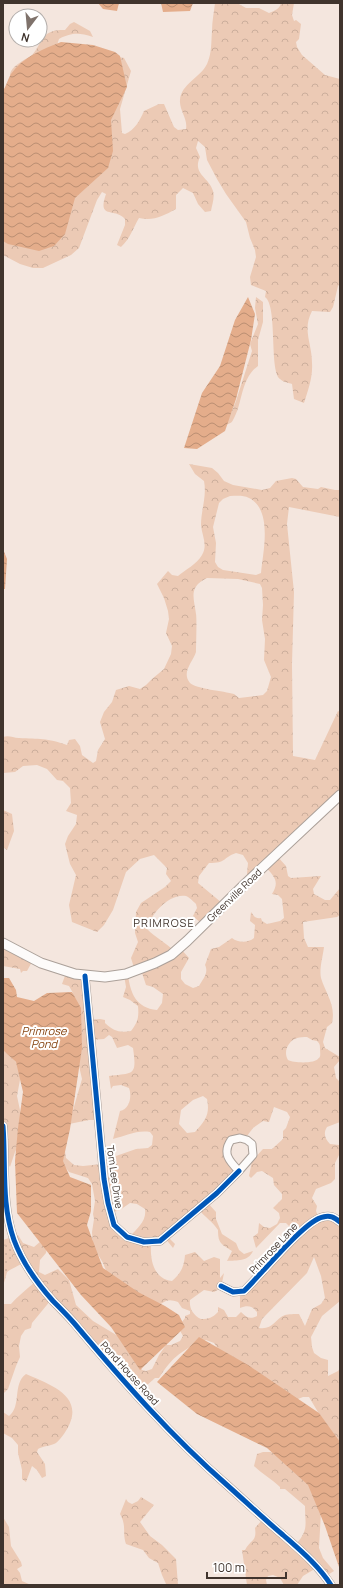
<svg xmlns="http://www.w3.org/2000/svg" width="343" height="1588" viewBox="0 0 343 1588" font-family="Manrope,sans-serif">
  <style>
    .forest { fill: url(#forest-crowns); fill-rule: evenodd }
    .park { fill: url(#park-dots) }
    .water { fill: url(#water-waves) }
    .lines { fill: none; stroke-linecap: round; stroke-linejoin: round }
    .minor-casing { stroke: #aba099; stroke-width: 9 }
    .major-casing { stroke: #aba099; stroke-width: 11 }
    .minor { stroke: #fdfbfa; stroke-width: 7 }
    .major { stroke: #fdfbfa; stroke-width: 9 }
    .cycleway-casing { stroke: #fff; stroke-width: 8 }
    .cycleway { stroke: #0057b8; stroke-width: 5 }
    .labels { text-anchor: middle; stroke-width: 4; stroke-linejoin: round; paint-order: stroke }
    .street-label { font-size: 10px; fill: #40342d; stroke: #fff }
    .neighbourhood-label { font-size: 11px; letter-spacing: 1px; fill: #40342d; stroke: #fff }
    .water-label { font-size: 11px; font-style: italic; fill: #85420e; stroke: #fff }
  </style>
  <defs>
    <pattern id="forest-crowns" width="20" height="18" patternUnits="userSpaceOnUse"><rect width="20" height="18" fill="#eccab5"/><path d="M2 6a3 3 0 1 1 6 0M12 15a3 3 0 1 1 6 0" fill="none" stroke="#cbae9c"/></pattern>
    <pattern id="park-dots" width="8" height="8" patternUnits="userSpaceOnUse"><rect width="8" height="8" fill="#eccab5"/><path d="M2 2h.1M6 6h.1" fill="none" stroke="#cbae9c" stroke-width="1.8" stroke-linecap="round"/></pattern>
    <pattern id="water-waves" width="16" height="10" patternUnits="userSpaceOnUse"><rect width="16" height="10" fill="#e4ad8b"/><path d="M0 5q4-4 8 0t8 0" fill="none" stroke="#ba8e72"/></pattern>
  </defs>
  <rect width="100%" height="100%" fill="#f4e6de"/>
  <!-- forest -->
  <path class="forest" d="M215 3H237L246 8H259L269 13C274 11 280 9 281 3H294L292 15 294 21 296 20 301 24 299 39 296 42 297 47 302 55 325 75 340 79V284L338 286 333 307 330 312 312 311C302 330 312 343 312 363 313 377 308 390 304 403L294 399 292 384C289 383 283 382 280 379 269 371 278 306 265 297L266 291 251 285 250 277 256 257 255 250 250 238 246 222 226 194 217 179 207 160 205 147 198 141 196 148 200 157C192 174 209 177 213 191 215 197 212 205 211 211L205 212 198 204 193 193 183 188 176 195V209C163 216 154 221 139 218 133 228 130 239 121 247L117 245 125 225V219C114 207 97 220 106 194L102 192 97 200 79 248 71 255 43 268H33L20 264 3 255V107L14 92C13 87 10 81 10 76 10 66 25 60 32 55 38 49 40 40 47 34 53 30 58 30 65 30L70 24 74 22 90 31 93 37C79 33 73 32 59 39L57 45 124 58 131 71 120 109 122 133 125 134C135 130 140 120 144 111L159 104H164L174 127 178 130 186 129C188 119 179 110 180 100 181 84 200 78 207 64 212 52 211 43 212 31 212 21 214 12 215 3Z
    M256 297 263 302V322L258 340V366C240 379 243 404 233 420 232 423 228 424 226 425L236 401 252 351 250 344 258 324 255 308Z
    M189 464 212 468 218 473 224 481 233 485 262 490 270 488 276 481 292 478 296 479 303 487 318 489 321 487 335 490H340V517L289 507 287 524 294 592 292 664 293 756 315 760 338 711 340 712V795L277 856 286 866 288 876 291 878 321 876 313 889 314 894 325 900H330L340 888V915L337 917 303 922 304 938 308 947H324C323 956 319 969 321 978 326 994 336 1005 332 1023L327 1027 323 1042 325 1048 340 1057V1060L334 1067 336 1078 340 1082 339 1114 340 1122 327 1127C323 1133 325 1139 330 1144L339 1145V1155L335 1163V1179L331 1183 316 1189 312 1198 317 1206 316 1211 318 1216 328 1217 340 1223V1301L322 1316 311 1337 312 1347 314 1353 321 1358 328 1360V1376L338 1371 340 1368V1453L328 1429 309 1397H303L293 1401 237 1375 214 1343 206 1340C183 1349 172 1357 159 1378H155L137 1394 51 1300 32 1323 31 1328 25 1330 21 1336 19 1346 20 1357 16 1366 8 1389 3 1394V1304H11C19 1295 27 1289 36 1281L24 1262C17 1267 8 1270 3 1275V1240L18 1235 23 1243 34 1247 41 1241 47 1247 46 1253 40 1260 39 1272 45 1275 58 1269 69 1280 76 1305 93 1321 123 1339 134 1353 142 1370 146 1371 152 1369 159 1355 166 1345H171L180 1341 183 1336 178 1327 185 1318V1316L190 1314V1311L182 1308 178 1302C171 1300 168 1299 161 1304L143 1298 107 1273 103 1263 93 1246 92 1232 94 1219 93 1214 95 1201 92 1184 88 1178 69 1172 63 1164V1138L66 1158 74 1165 83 1166 102 1164 103 1155 116 1156 136 1149 148 1148 152 1145 153 1136 150 1132C136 1130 126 1136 113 1139L120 1111C130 1109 132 1096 129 1088L121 1085 113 1086 111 1089 109 1076C134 1073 137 1076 133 1048L128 1045 117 1048 112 1037 109 1035 104 1039 91 1040 98 1120H89L69 1124 82 1079 79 1066 73 993 69 986 62 984 66 973 85 977 89 1020 100 1019 105 1020V1023C114 1031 119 1033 131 1031 138 1022 139 1017 138 1006L130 1000 123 997 126 987 124 975 128 974C130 993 136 1008 157 1010L162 1003 163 994 153 987 146 985 141 970 135 971 131 958 138 942 135 933 136 912 141 903 165 887 171 881 166 874 167 868 154 855 140 859 126 872 113 910 104 925 97 932 72 922 69 905 76 875 70 864 65 844 68 836 76 824 77 815 66 811 71 803 70 788 63 781 57 780 47 769 37 765 23 766 15 772 3 773V737C9 735 13 738 19 738 39 739 47 738 67 745L69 740 75 739 80 746 82 755 93 763 96 761 98 750 105 739 100 722 104 712 112 702 116 690 129 686 140 689 146 685 152 679 164 669 171 654 172 646 166 633 169 619 168 611 164 598 157 584 168 571 172 575 178 576C185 570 197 564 202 555 208 545 202 536 201 525 201 510 207 496 204 481L195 474ZM230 496C237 496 243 495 249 498 273 510 263 552 261 573L256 575 223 570 218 567 215 562 216 543 213 527 219 503 223 499ZM207 578 238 579 260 584 262 588 263 605 262 620 265 639 264 660 271 677 267 691 263 695 239 698 234 694C224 691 196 689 190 683 181 672 193 662 196 652 196 648 197 618 196 614 194 598 188 587 207 578ZM236 853 243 855 248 863 247 874 252 878 266 867C274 877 280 881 272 894L278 895 282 899 284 918 280 921 267 924 262 921 261 918C255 919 254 916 251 912L250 921 255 925 254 938C248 943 238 943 232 938L219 947 211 949 205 965C209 973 203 979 199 986L193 988 185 984 181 979V972L189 958 180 948 174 951C165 942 156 938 147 929 150 915 169 893 186 896 189 897 193 901 196 904L197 908 193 916 203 925 222 903 198 883 199 876 209 863C227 863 222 858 236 853ZM307 1037 312 1040 317 1041C320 1044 320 1045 320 1049 320 1052 321 1056 319 1058 315 1064 294 1063 288 1060 283 1052 288 1041 297 1038 300 1037 304 1037 307 1037ZM203 1096 207 1099C210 1114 206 1120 195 1132L187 1133 179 1124 181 1110 193 1100ZM274 1107 287 1112 290 1117 286 1128 283 1131V1139L272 1149H263L252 1161 249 1176 251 1178 257 1172 262 1171 273 1178 274 1185 282 1194V1199L273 1208 279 1213 280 1218 277 1224 270 1228 264 1227 259 1223 258 1233 253 1237 256 1248 280 1223H286L298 1235 240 1294V1308C248 1305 252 1306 257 1312V1316C250 1320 246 1317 241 1312L236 1317H228L224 1310 218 1307V1312C212 1318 209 1319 201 1319 193 1315 189 1308 190 1300L204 1290 214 1292 221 1288 224 1273 220 1278V1259L214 1257 204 1261 195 1252 185 1255C184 1267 181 1273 172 1281 153 1279 150 1259 151 1243L165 1238 173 1248 175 1244 167 1236 199 1210C205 1217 213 1222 218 1230 218 1243 221 1244 232 1251L227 1261C237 1260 248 1262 253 1251L244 1254 239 1250 236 1243 222 1234 216 1219V1212L207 1202 237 1169 227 1146 238 1139 244 1140 253 1128 263 1121 269 1122ZM130 1203 137 1204 145 1209C147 1221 137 1229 129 1237L114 1225 111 1213 120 1210ZM314 1257 321 1276 325 1298 321 1304 312 1309 305 1326 299 1314C295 1314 288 1314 285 1315 275 1319 273 1330 259 1328L262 1319 307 1273Z
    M3 810 12 814 14 831 7 850 3 847Z
    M3 944 33 960 27 971H23L21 973 20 969 3 966Z
    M3 1047 12 1058 22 1069 17 1096 21 1115V1140L15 1152 10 1167C0 1149 3 1072 3 1047Z
    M26 1374C46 1383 82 1394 70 1423 67 1430 62 1438 56 1443 51 1446 43 1446 38 1449L37 1452 45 1464 46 1476 42 1478 37 1470 32 1466 26 1482 22 1479V1470L18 1453V1445L12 1438 3 1433V1412L9 1416C22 1406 12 1384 26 1374Z
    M263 1452H271L298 1470 311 1482 321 1512 319 1548 323 1558 334 1571 326 1576 318 1567 303 1576 297 1585H284L280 1578 273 1575 268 1576 266 1580 267 1585H247L242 1550H245C251 1539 257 1542 255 1528L263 1519 296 1544C309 1530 305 1524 305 1506L285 1489H280V1487C272 1479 262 1474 254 1466L257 1454Z
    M141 1497 154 1505 140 1522 150 1536 162 1545 176 1559 178 1585H164L166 1584 162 1575 158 1563 149 1558 143 1550 126 1544C122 1533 127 1526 120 1514L126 1499 128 1502 132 1504 138 1501Z
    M3 1517 9 1527 11 1546 21 1562 22 1566 17 1569 20 1573 22 1581 31 1585H3Z"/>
  <!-- park -->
  <path class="park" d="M10 1240 13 1252 3 1286V1249Z"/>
  <!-- water -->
  <path class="water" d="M98 3H119L117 11 103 9Z
    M161 3H193L190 11 163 12Z
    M61 42 93 45 115 52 120 56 127 87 111 120 113 151 108 168 75 198 65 234 54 246 39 251 8 244 3 241V91C6 86 8 79 11 74 23 57 43 49 61 42Z
    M248 297 255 314 251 340 236 399 225 431 197 449 184 448 202 393 220 366 235 320Z
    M3 549 7 559 5 589H3Z
    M3 978H9L16 990 17 997 34 1001 47 993 72 992 81 1008 82 1048 70 1129 63 1161 70 1177 91 1185V1211L87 1225 103 1268 138 1292 165 1306 179 1315 185 1327 140 1370 111 1327 81 1295 17 1213 15 1161 18 1128 23 1092 16 1062 3 1050Z
    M199 1337 248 1365 319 1413 340 1442V1570L325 1526 308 1485 267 1448 197 1414 157 1382Z"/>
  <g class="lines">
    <defs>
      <path id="minor" d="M85 976 104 1179 108 1203 114 1225 127 1237 144 1242 160 1241 217 1193 239 1171
        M3 1126C6 1165 1 1203 14 1240 22 1262 37 1283 53 1301 60 1308 67 1315 74 1323 122 1380 171 1436 227 1485 246 1502 264 1519 283 1535 301 1551 318 1565 331 1585
        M240 1138 247 1140 252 1144 253 1155 239 1171C229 1161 222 1153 231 1140Z
        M221 1286 233 1292 244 1291C260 1276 305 1220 323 1217 330 1215 334 1217 340 1222"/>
      <path id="major" d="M3 943 41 963 75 974 105 977 126 974 155 963 171 955 187 941 246 883 340 795"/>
    </defs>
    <!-- minor casing -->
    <use href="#minor" class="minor-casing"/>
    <!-- major casing -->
    <use href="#major" class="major-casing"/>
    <!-- minor -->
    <use href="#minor" class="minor"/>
    <!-- major -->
    <use href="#major" class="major"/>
    <defs>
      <path id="cycleway" d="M85 976 104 1179 108 1203 114 1225 127 1237 144 1242 160 1241 217 1193 239 1171
        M3 1126C6 1165 1 1203 14 1240 22 1262 37 1283 53 1301 60 1308 67 1315 74 1323 122 1380 171 1436 227 1485 246 1502 264 1519 283 1535 301 1551 318 1565 331 1585
        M221 1286 233 1292 244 1291C260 1276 305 1220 323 1217 330 1215 334 1217 340 1222"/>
    </defs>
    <!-- cycleway casing -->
    <use href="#cycleway" class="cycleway-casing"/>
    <!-- cycleway -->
    <use href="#cycleway" class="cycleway"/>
  </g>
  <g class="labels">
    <!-- street labels -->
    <g class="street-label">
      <text transform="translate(234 895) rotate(-44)" y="4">Greenville Road</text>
      <text transform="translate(115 1177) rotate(82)" y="4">Tom Lee Drive</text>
      <text transform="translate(273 1248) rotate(-47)" y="4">Primrose Lane</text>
      <text transform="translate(130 1373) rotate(48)" y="4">Pond House Road</text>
    </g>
    <!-- neighbourhood labels -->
    <g class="neighbourhood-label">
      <text x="164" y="927">PRIMROSE</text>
    </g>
    <!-- water labels -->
    <g class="water-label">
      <text x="44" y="1035">Primrose<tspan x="44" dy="13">Pond</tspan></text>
    </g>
  </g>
  <!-- border -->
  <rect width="343" height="1588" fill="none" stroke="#40342d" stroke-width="8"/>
  <!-- north arrow -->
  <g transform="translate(28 28) rotate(196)"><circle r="19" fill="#ffffff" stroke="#b3aeab"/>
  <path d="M0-3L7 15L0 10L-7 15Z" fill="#7f726b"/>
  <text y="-6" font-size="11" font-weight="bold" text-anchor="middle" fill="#40342d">N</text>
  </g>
  <!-- scale -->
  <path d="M207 1572v6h79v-6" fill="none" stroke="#40342d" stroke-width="2"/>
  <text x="213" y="1572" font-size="12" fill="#40342d" stroke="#ffffff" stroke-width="3" paint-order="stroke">100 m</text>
</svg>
